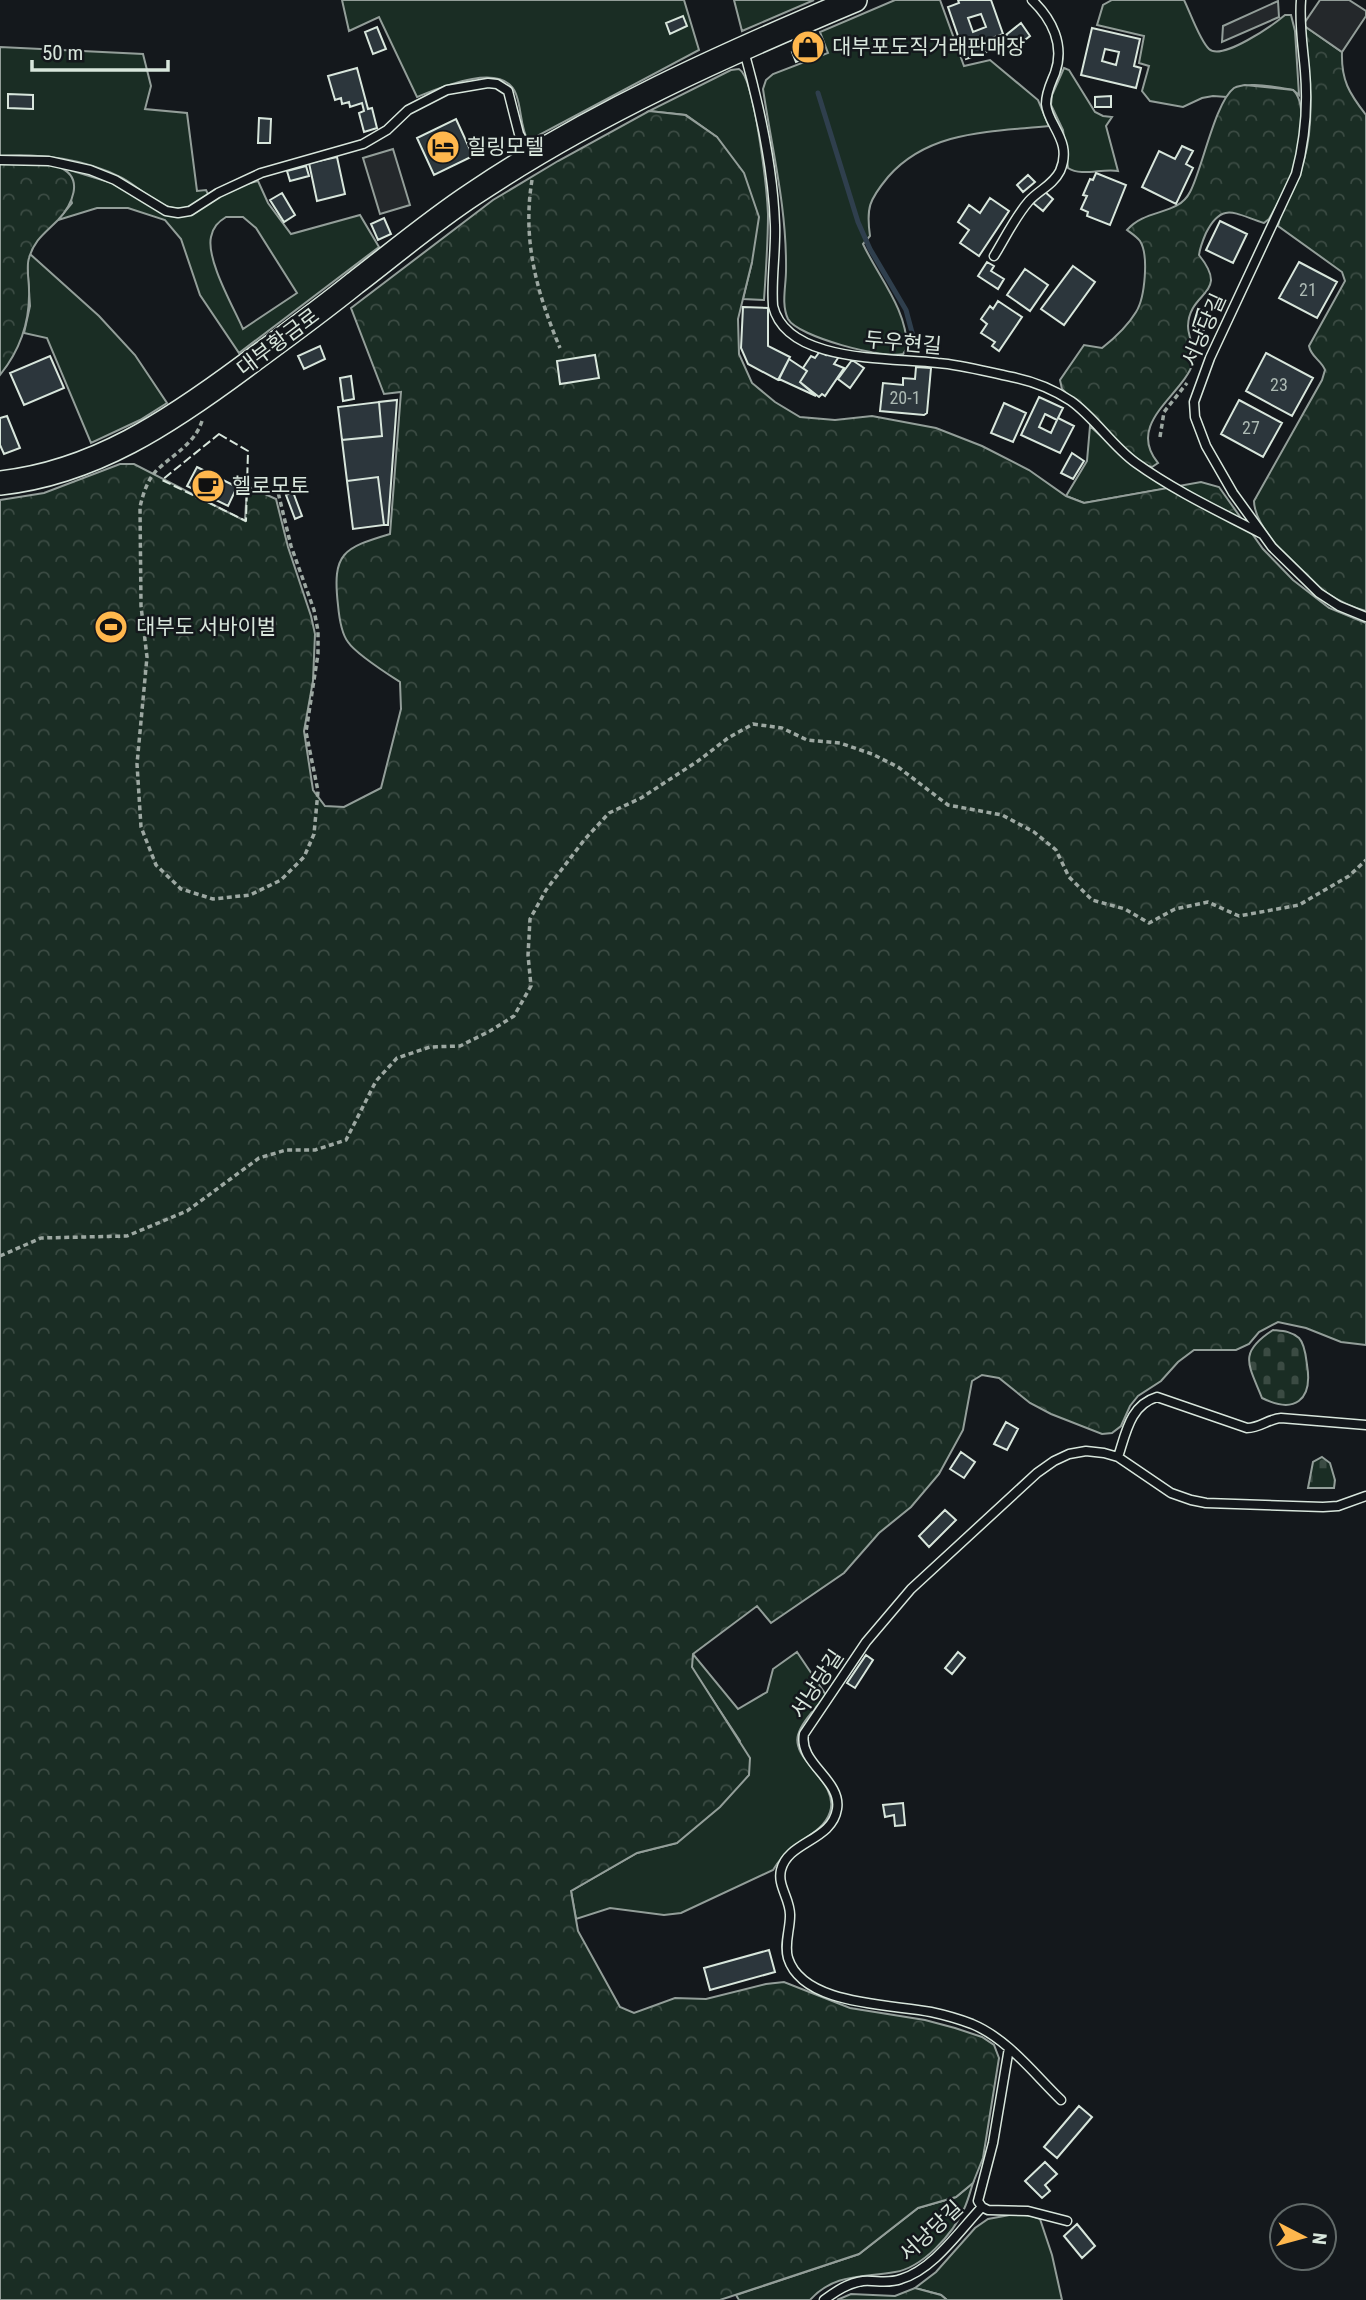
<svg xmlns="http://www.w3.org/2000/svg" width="1366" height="2300" viewBox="0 0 1366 2300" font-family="'Roboto Condensed','Noto Sans KR',sans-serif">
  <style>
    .green { fill: #1a2d24; stroke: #939e99; stroke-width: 2; fill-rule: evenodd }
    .forest { fill: url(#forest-crowns); stroke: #939e99; stroke-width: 2 }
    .cemetery { fill: url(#cemetery-stones); stroke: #939e99; stroke-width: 2 }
    .parking { fill: #24282b; stroke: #939e99; stroke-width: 2 }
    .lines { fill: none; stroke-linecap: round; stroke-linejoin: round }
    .stream { stroke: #2f3f4d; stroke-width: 5 }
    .building { fill: #2c363c; stroke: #d8e6dc; stroke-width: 2; fill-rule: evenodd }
    .service-casing { stroke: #d8e6dc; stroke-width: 11 }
    .secondary-casing { stroke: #d8e6dc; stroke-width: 26 }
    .path { stroke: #9da8a2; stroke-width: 3.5; stroke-dasharray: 5 3.5; stroke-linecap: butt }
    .service { stroke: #14181c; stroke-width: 8 }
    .secondary { stroke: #14181c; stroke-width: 23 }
    .fence { stroke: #d8e6dc; stroke-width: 2; stroke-dasharray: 9 3.5; stroke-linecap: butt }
    .labels { text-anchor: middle; stroke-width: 5; stroke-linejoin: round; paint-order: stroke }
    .number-label { font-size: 18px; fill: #adbab4 }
    .poi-label { font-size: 21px; fill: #d8e6dc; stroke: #14181c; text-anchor: start }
    .street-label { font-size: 21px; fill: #d8e6dc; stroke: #14181c }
  </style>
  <defs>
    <pattern id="forest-crowns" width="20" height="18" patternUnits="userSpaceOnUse" patternTransform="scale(1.75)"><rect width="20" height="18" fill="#1a2d24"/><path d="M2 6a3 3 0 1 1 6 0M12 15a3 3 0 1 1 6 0" fill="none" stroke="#3b4b43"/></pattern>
    <pattern id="cemetery-stones" width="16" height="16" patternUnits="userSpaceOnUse" patternTransform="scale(1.75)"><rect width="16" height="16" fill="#1a2d24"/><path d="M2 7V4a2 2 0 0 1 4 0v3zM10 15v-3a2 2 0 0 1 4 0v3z" fill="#3b4b43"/></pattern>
  </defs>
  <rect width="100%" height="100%" fill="#14181c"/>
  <!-- green -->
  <path class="green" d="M342 0H684L699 50 528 141C520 126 522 110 516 94 503 60 439 88 417 97L379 17 349 31Z
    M734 0H814L742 31Z
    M895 0H940L964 66 990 60 1038 100 1049 126C991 132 929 130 888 177 869 200 866 208 870 236L863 244C879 278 907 309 907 348L903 354C883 359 798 337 788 319 781 304 786 286 786 271 787 208 772 150 763 89L766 80 773 74 828 53 820 32Z
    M1112 0H1184C1190 12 1200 41 1209 49 1222 61 1273 25 1285 15H1291L1295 31 1299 95 1293 90C1270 87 1244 77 1227 97L1213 96 1202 98 1183 107 1150 101 1142 91 1149 66 1139 63 1144 36 1097 25 1103 5Z
    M0 47 143 54 151 86 145 109 187 113 197 191 206 190 209 196C198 202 187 211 174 208 155 205 139 187 122 178 86 159 40 153 0 156Z
    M1064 68 1069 70 1095 112 1103 116 1112 117 1106 126 1118 171C1102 168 1082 177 1068 168L1063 130 1051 105 1052 95Z
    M739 69C755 78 767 191 768 214 768 242 766 271 764 300L743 299 752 262 717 137 686 115 649 111 731 70Z
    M60 167 112 183 178 216 239 186 258 181 268 203 291 234 360 215 379 247 239 353 200 295 181 239 165 220 128 208H97L58 220 72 203ZM226 217H243L256 228 297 293 243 329C234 308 206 260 211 237 213 227 218 222 226 217Z
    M30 254 99 316 135 355 167 403 140 420 91 443 47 338 24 333 30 306 27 261Z
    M1090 426 1131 464 1169 488 1084 503 1066 496 1087 461Z
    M797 1652 826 1695C817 1707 802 1721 798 1735 791 1761 840 1782 830 1812 824 1830 804 1838 791 1849 783 1855 778 1862 773 1870L681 1913 664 1915 610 1908 576 1919 571 1891 637 1853 677 1843 740 1741 691 1667 693 1654 738 1709 767 1692 773 1669Z
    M973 2183C970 2192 968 2201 964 2209 953 2234 922 2268 895 2272 863 2278 834 2273 810 2300H739L736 2295 859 2254 918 2208 956 2197Z
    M1015 2214 1032 2216 1040 2219 1052 2255 1062 2300H947L941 2295 915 2288 936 2272 975 2228 988 2219Z"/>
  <!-- forest -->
  <path class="forest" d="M1303 25 1342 52C1341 80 1349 93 1366 115V611C1352 607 1339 601 1327 593 1304 578 1254 529 1254 501L1322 380 1325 370C1321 360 1311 357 1309 346L1345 281 1342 272 1278 226C1281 203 1298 183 1304 160 1316 117 1309 69 1303 25Z
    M1245 85 1293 90C1309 104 1299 156 1292 175 1285 190 1277 205 1269 219L1264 223C1235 214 1222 201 1206 233 1203 240 1200 247 1199 255 1231 295 1189 290 1188 326 1188 338 1197 351 1193 363 1183 395 1125 423 1158 463L1152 467 1144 465 1134 457 1062 389 1060 380 1084 345 1102 348C1116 337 1127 327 1136 312 1145 298 1149 255 1140 241 1137 237 1131 233 1127 230 1146 208 1178 216 1190 192 1202 170 1215 102 1234 88 1237 86 1241 86 1245 85Z
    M649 111 685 115 717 137 744 173 759 217 752 262 738 319 739 354 752 383 775 402 800 417 835 420 872 416 936 428 982 446 1029 470 1066 496 1084 503 1201 482 1219 487 1263 549 1293 580 1329 608 1366 623V1345L1341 1342 1306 1328 1278 1322 1259 1332 1249 1344 1236 1350H1194L1178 1362 1161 1381 1138 1396 1130 1406 1121 1426 1112 1433 1102 1434 1051 1414 1030 1403 999 1378 982 1375 972 1381 963 1430 939 1474 911 1507 879 1533 844 1573 771 1623 757 1606 693 1654 692 1667 750 1758 749 1775 720 1807 677 1843 637 1853 571 1891 578 1931 620 2007 634 2013 675 1998 706 1999 766 1984 784 1982 850 2008 925 2020 955 2028 982 2037 994 2045 999 2058 983 2158 973 2183 956 2197 918 2208 859 2254 720 2300H0V500L44 493 120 464H134L245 521 247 486 276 499 288 547 311 616 315 634 313 681 304 731 313 790 325 806 344 807 381 788 401 709 400 682C386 673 356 654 348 642 341 633 339 616 338 605 332 553 343 548 390 534L401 392 384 394 351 308 493 200 558 161Z
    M0 163C18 164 42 160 59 167 86 178 71 206 58 220 45 233 34 240 29 258 26 267 29 280 29 290 30 321 20 350 0 375Z
    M915 2288 941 2295 947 2300H837L851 2294 895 2296Z"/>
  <!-- cemetery -->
  <path class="cemetery" d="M1273 1330C1282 1331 1291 1331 1299 1338 1305 1344 1306 1357 1307 1365 1313 1401 1294 1414 1262 1398 1249 1365 1237 1353 1273 1330Z
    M1322 1457 1330 1463 1335 1480 1334 1488H1308L1313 1462Z"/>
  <!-- parking -->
  <path class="parking" d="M1320 0H1349L1366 11V16L1342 52 1303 25Z
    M1278 1 1279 17 1222 42 1223 26Z
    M393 149 410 205 380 214 363 158Z"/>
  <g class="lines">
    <!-- stream -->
    <path class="stream" d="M818 93 858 222 870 249 906 310 914 340"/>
  </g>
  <!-- building -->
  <path class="building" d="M958 0H991L1003 34 989 39 993 50 966 59 948 7 959 3ZM981 14 986 27 973 32 968 18Z
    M683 16 687 26 670 34 666 23Z
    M1021 23 1030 36 1016 47 1006 35Z
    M377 27 386 49 373 54 365 32Z
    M1092 28 1140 39 1134 66 1141 68 1136 88 1081 75ZM1105 49 1119 52 1116 65 1102 61Z
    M815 33 822 51 796 62 792 52 799 49 796 41Z
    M357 68 368 109 372 108 377 128 364 132 359 113 364 111 362 103 350 107 349 102 342 104 341 98 335 100 328 76Z
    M8 94 33 95V109L8 108Z
    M1111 96V107H1095V97Z
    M259 118 271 119 270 143H258Z
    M456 119 473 156 434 175 417 138Z
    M1182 146 1193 151 1186 164 1193 168 1176 204 1142 187 1159 151 1175 159Z
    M337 157 345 194 317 201 309 163Z
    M306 166 309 176 290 181 287 171Z
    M1096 173 1126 185 1110 225 1087 216 1088 212 1081 209 1087 196 1083 195 1090 179 1093 180Z
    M1028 175 1035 182 1023 192 1017 185Z
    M1044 191 1053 199 1043 211 1033 203Z
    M282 193 295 215 284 222 270 200Z
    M990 198 1009 211 979 256 960 243 969 230 958 222 969 205 980 213Z
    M384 218 391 234 378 240 371 224Z
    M1220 221 1247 234 1233 263 1206 250Z
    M987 262 994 266 991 271 1004 279 998 289 978 276Z
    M1299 262 1337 282 1317 318 1279 298Z
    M1073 266 1095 282 1064 325 1041 309Z
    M1025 269 1048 285 1030 311 1007 295Z
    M998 301 1022 317 999 351 992 346 995 342 981 333 987 324 981 319 990 306 993 309Z
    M743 307 768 308V346L790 357 778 380 748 364 741 348Z
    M1198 309 1209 313 1204 330 1193 326Z
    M320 346 325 359 304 369 298 356Z
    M820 351 826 355 828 352 838 358 834 364 844 368 825 396 822 394 819 397 800 382 807 371 803 368 811 356 815 358Z
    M1266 353 1313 378 1292 416 1246 391Z
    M595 355 599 378 560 384 557 361Z
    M50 356 64 388 24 405 10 373Z
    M789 359 807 371 800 382 816 396 779 379Z
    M852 360 864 368 850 388 838 379Z
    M916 367 931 368 927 413 924 415 880 411 883 383 903 385V378L915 379Z
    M351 376 354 399 343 401 340 378Z
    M1039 397 1063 408 1058 418 1074 426 1060 453 1021 435ZM1045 414 1057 420 1051 433 1039 427Z
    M397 400 388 525H384L378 477 347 481 342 440 382 436 379 402Z
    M1239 400 1282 423 1263 457 1221 434Z
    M379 402 382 436 342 440 338 407Z
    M1004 403 1026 413 1013 442 991 433Z
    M7 416 20 448 4 454 0 445V418Z
    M1072 453 1084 461 1073 479 1061 473Z
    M197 467 237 487 228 506 187 486Z
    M378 477 384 525 353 529 347 481Z
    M293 492 302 516 295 519 286 495Z
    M1006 1422 1018 1429 1007 1450 994 1444Z
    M961 1452 975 1462 964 1478 950 1469Z
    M945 1510 956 1520 929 1547 919 1536Z
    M958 1652 965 1658 952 1674 945 1668Z
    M866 1655 873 1660 855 1688 847 1683Z
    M903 1803 905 1825 895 1826 894 1815 885 1817 883 1805Z
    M769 1950 775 1972 710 1990 704 1968Z
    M1079 2106 1092 2117 1057 2158 1044 2147Z
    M1045 2162 1057 2174 1045 2185 1050 2191 1042 2198 1025 2181Z
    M1077 2224 1095 2246 1082 2258 1064 2236Z"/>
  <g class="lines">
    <defs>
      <path id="service" d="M1301 0C1299 24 1303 47 1305 71 1308 106 1305 140 1296 174L1210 358 1194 402 1195 417 1206 446 1233 493 1272 547 1319 593 1339 606 1366 617
        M744 51C760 108 773 166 775 225 776 252 771 279 773 306 787 364 891 357 938 363 963 365 987 372 1012 377 1032 381 1053 389 1071 401 1095 418 1112 446 1136 463 1175 491 1220 512 1262 534
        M0 160 49 161 90 170 115 180 166 211 178 213 190 211 218 193 261 173 363 144 387 130 408 110 447 90 488 83 497 84 508 91 519 134 531 154
        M994 256C1005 238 1015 217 1029 201 1039 190 1053 185 1060 171 1073 141 1048 126 1046 104 1046 92 1051 83 1055 73 1065 45 1052 19 1032 0
        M1118 1457C1126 1433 1130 1405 1157 1397L1247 1428C1260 1428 1268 1419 1281 1418L1366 1425
        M1009 2048 993 2143 978 2201 982 2207 988 2210 1028 2211 1067 2221
        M1061 2100C1034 2074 1008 2039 972 2024 959 2019 945 2015 931 2012 892 2004 803 2006 788 1958 784 1944 790 1930 790 1916 791 1900 777 1886 781 1870 788 1841 832 1841 837 1809 842 1780 798 1763 804 1734L866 1642 911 1589 1037 1473 1054 1461 1069 1454 1086 1451 1104 1453 1118 1457 1171 1493 1191 1500 1206 1503 1323 1507 1338 1506 1366 1496
        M824 2300C836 2291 848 2283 863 2281 876 2280 888 2284 901 2279 934 2269 959 2231 982 2207"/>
      <path id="secondary" d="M0 483C94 473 171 421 245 366 282 339 319 312 355 283 394 253 432 221 473 194 592 114 724 55 855 0"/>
    </defs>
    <!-- service casing -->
    <use href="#service" class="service-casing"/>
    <!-- secondary casing -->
    <use href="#secondary" class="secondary-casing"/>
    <!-- path -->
    <path class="path" d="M532 180C522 241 537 293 560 348
      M202 421C194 445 173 454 156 471 147 481 143 494 140 507L141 606 147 657 137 764 141 827 156 865 181 889 213 899 250 895 281 880 304 857 314 834 318 791 306 732 318 654V631L314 610 291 546 278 492
      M1160 437 1164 412 1187 383
      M0 1256 41 1238 127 1236 187 1211 259 1158 286 1150H315L346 1140 376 1081 397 1058 430 1047 460 1046 490 1031 514 1016 531 986 528 955 530 919 546 890 585 839 609 813 641 798 698 761 728 738 753 724 782 728 807 740 840 743 872 754 898 767 948 805 1002 815 1034 832 1056 850 1069 877 1092 900 1125 909 1149 923 1175 909 1208 902 1239 916 1299 905 1349 876 1366 860"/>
    <!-- service -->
    <use href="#service" class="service"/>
    <!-- secondary -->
    <use href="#secondary" class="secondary"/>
    <!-- fence -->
    <path class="fence" d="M219 434 248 451 246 521 162 480Z"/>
  </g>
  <!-- icons -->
  <defs>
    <symbol id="shop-disc" viewBox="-11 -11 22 22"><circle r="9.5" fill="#ffb74d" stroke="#14181c"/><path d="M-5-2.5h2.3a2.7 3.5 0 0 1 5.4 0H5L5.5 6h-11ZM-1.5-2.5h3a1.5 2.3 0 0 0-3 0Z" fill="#111"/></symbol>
    <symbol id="hotel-disc" viewBox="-11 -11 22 22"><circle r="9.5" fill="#ffb74d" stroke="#14181c"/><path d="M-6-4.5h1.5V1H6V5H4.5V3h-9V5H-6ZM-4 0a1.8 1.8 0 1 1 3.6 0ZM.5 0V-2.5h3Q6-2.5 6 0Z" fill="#111"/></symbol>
    <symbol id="cafe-disc" viewBox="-11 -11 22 22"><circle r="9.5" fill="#ffb74d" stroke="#14181c"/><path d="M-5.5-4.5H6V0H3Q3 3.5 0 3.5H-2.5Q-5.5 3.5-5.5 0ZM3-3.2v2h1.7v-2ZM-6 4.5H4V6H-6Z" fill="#111"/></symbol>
    <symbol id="stadium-disc" viewBox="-11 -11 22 22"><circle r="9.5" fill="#ffb74d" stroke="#14181c"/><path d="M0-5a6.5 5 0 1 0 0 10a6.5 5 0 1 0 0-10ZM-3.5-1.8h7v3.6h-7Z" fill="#111"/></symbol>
  </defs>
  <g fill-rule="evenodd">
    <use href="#shop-disc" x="789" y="28" width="38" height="38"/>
    <use href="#hotel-disc" x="424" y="128" width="38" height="38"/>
    <use href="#cafe-disc" x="189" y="467" width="38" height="38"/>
    <use href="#stadium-disc" x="92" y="608" width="38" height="38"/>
  </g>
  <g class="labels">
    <!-- number labels -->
    <g class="number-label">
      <text x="1308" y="296">21</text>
      <text x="1279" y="391">23</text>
      <text x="905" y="404">20-1</text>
      <text x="1251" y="434">27</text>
    </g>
    <!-- poi labels -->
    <g class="poi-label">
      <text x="832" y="54">대부포도직거래판매장</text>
      <text x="467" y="154">힐링모텔</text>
      <text x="232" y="493">헬로모토</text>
      <text x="136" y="634">대부도 서바이벌</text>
    </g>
    <!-- street labels -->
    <g class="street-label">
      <text transform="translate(1204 330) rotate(-66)" y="7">서낭당길</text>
      <text transform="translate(278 342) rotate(-37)" y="7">대부황금로</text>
      <text transform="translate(903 343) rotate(5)" y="7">두우현길</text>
      <text transform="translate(817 1684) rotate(-56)" y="7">서낭당길</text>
      <text transform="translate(931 2231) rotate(-43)" y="7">서낭당길</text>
    </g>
  </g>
  <!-- north arrow -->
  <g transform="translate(1303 2237) rotate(96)"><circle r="33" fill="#14181c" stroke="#626a69" stroke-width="2"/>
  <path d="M0-5L12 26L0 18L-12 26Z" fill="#ffb74d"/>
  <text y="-10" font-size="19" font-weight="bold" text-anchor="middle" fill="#d8e6dc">N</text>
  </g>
  <!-- scale -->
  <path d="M32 60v10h136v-10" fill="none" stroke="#d8e6dc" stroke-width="3.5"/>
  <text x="42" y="60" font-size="21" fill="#d8e6dc" stroke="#14181c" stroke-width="5" paint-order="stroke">50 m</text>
</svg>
